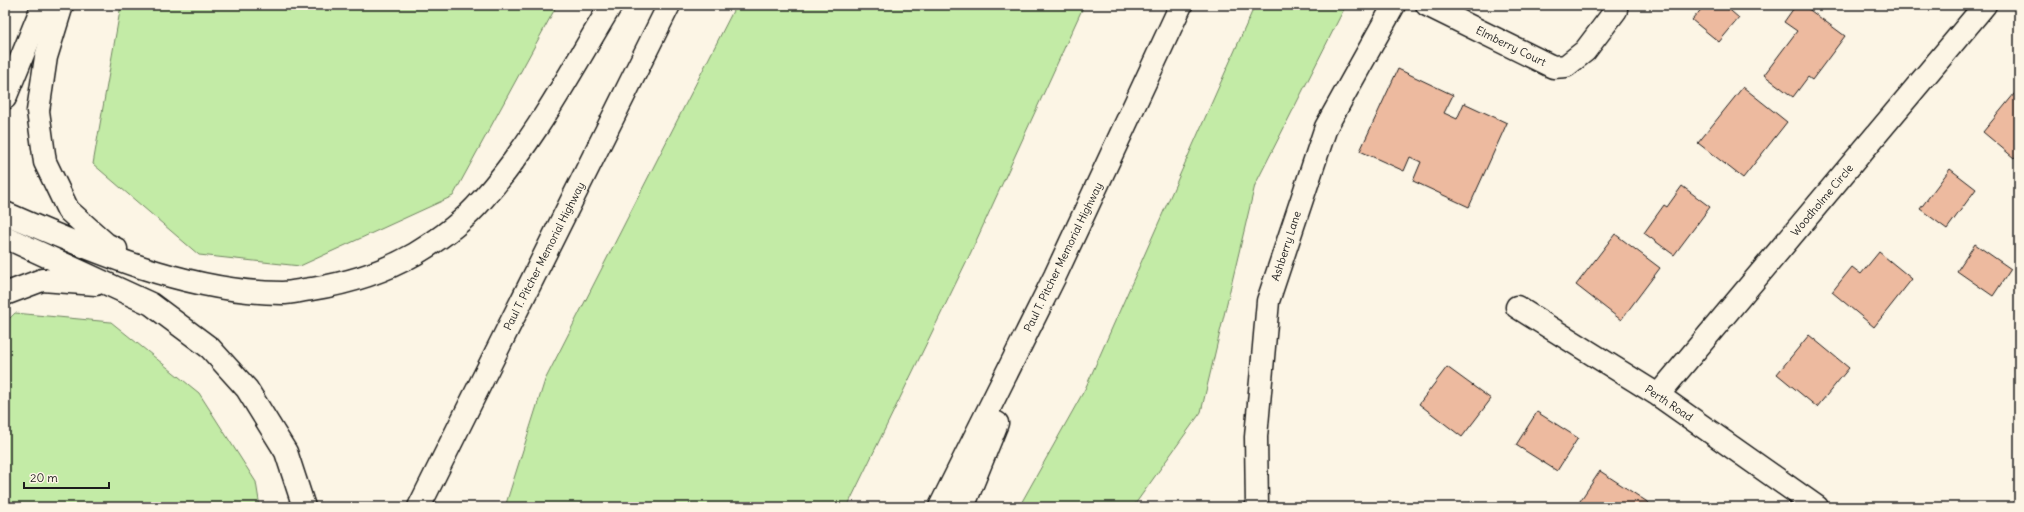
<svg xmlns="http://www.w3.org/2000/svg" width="2024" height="512" viewBox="0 0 2024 512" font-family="Delius,sans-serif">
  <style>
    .green { fill: #c3eba6; stroke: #708461 }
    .building { fill: #edba9f; stroke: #1c1c1c }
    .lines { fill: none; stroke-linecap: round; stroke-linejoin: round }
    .minor-casing { stroke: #1c1c1c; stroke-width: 25 }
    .major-casing { stroke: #1c1c1c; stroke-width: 25 }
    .highway-casing { stroke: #1c1c1c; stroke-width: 25 }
    .minor { stroke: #fcf5e5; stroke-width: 22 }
    .major { stroke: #fcf5e5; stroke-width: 22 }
    .highway { stroke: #fcf5e5; stroke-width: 22 }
    .labels { text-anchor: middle; stroke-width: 3; stroke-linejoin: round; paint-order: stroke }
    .street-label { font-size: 11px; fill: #1c1c1c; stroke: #fcf5e5 }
  </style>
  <rect width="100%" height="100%" fill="#fcf5e5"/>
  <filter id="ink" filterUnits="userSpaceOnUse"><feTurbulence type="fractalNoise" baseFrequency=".025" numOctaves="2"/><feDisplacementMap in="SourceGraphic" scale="8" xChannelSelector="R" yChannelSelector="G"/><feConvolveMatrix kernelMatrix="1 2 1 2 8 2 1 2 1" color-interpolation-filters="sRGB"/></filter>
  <g filter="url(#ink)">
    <!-- green -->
    <path class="green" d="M121 5H557L453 196 300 266 199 255 93 164Z
      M736 5H1084L971 252 847 507H505L545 380Z
      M1255 5H1346L1255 185 1201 412 1133 507H1019L1085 389Z
      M15 313 111 322 199 393 256 482 260 507H5V323Z"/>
    <!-- building -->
    <path class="building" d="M1705 5H1724L1739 18 1719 42 1692 20Z
      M1796 5H1803L1845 36 1812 80 1808 77 1793 97 1764 75 1797 31 1784 22Z
      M1398 69 1453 95 1444 113 1457 119 1464 103 1507 123 1469 207 1413 181 1421 162 1410 157 1404 171 1360 151Z
      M1743 87 1787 122 1743 178 1698 143Z
      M2019 88V152L2014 158 1983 132Z
      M1950 169 1976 189 1947 229 1920 209Z
      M1682 186 1710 207 1674 255 1644 233 1664 205 1667 207Z
      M1615 234 1660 268 1621 320 1576 285Z
      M1975 244 2011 269 1993 296 1957 271Z
      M1879 252 1912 279 1874 327 1832 292 1852 267 1861 274Z
      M1809 335 1849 368 1817 407 1777 374Z
      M1447 367 1491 399 1462 437 1419 404Z
      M1537 412 1578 438 1557 471 1516 445Z
      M1600 471 1649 503 1647 507H1583L1578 504Z"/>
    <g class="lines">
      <defs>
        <path id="minor" d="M1427 5 1553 67 1566 66 1585 51 1616 10V5
          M1517 307 1658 395 1817 507
          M1658 395 1985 5
          M1257 507 1256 437 1268 301 1326 127 1394 5"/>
        <path id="major" d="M5 98 43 5"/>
        <path id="highway" d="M62 5 46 57 38 111 45 162 68 210 106 244 116 249
          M5 213C89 250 189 293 282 293 292 293 302 290 312 289 349 283 382 273 415 254 440 239 463 222 482 200 534 142 571 71 611 5
          M5 237 151 304 210 348 247 389 286 452 304 507
          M5 294 42 280 96 284
          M419 507 669 5
          M940 507 1055 276 1181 5
          M963 507 997 423"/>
      </defs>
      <!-- minor casing -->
      <use href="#minor" class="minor-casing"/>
      <!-- major casing -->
      <use href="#major" class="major-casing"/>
      <!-- highway casing -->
      <use href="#highway" class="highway-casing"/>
      <!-- minor -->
      <use href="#minor" class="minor"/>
      <!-- major -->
      <use href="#major" class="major"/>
      <!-- highway -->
      <use href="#highway" class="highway"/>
    </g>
  </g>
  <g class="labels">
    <!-- street labels -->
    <g class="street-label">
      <text transform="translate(1511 46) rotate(26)" y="4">Elmberry Court</text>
      <text transform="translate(1822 200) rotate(-50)" y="4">Woodholme Circle</text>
      <text transform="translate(1286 246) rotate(-72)" y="4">Ashberry Lane</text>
      <text transform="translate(544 256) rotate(-63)" y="4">Paul T. Pitcher Memorial Highway</text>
      <text transform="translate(1063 257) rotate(-64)" y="4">Paul T. Pitcher Memorial Highway</text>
      <text transform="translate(1669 403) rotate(34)" y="4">Perth Road</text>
    </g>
  </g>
  <!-- margin -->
  <rect width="2024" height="512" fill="none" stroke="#fcf5e5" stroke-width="20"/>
  <rect x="10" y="10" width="2004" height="492" fill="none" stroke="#1c1c1c" stroke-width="1.5" filter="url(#ink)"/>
  <!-- scale -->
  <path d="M24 482v6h85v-6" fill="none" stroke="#1c1c1c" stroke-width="2"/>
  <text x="30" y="482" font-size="12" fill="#1c1c1c" stroke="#fcf5e5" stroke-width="3" paint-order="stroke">20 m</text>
</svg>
